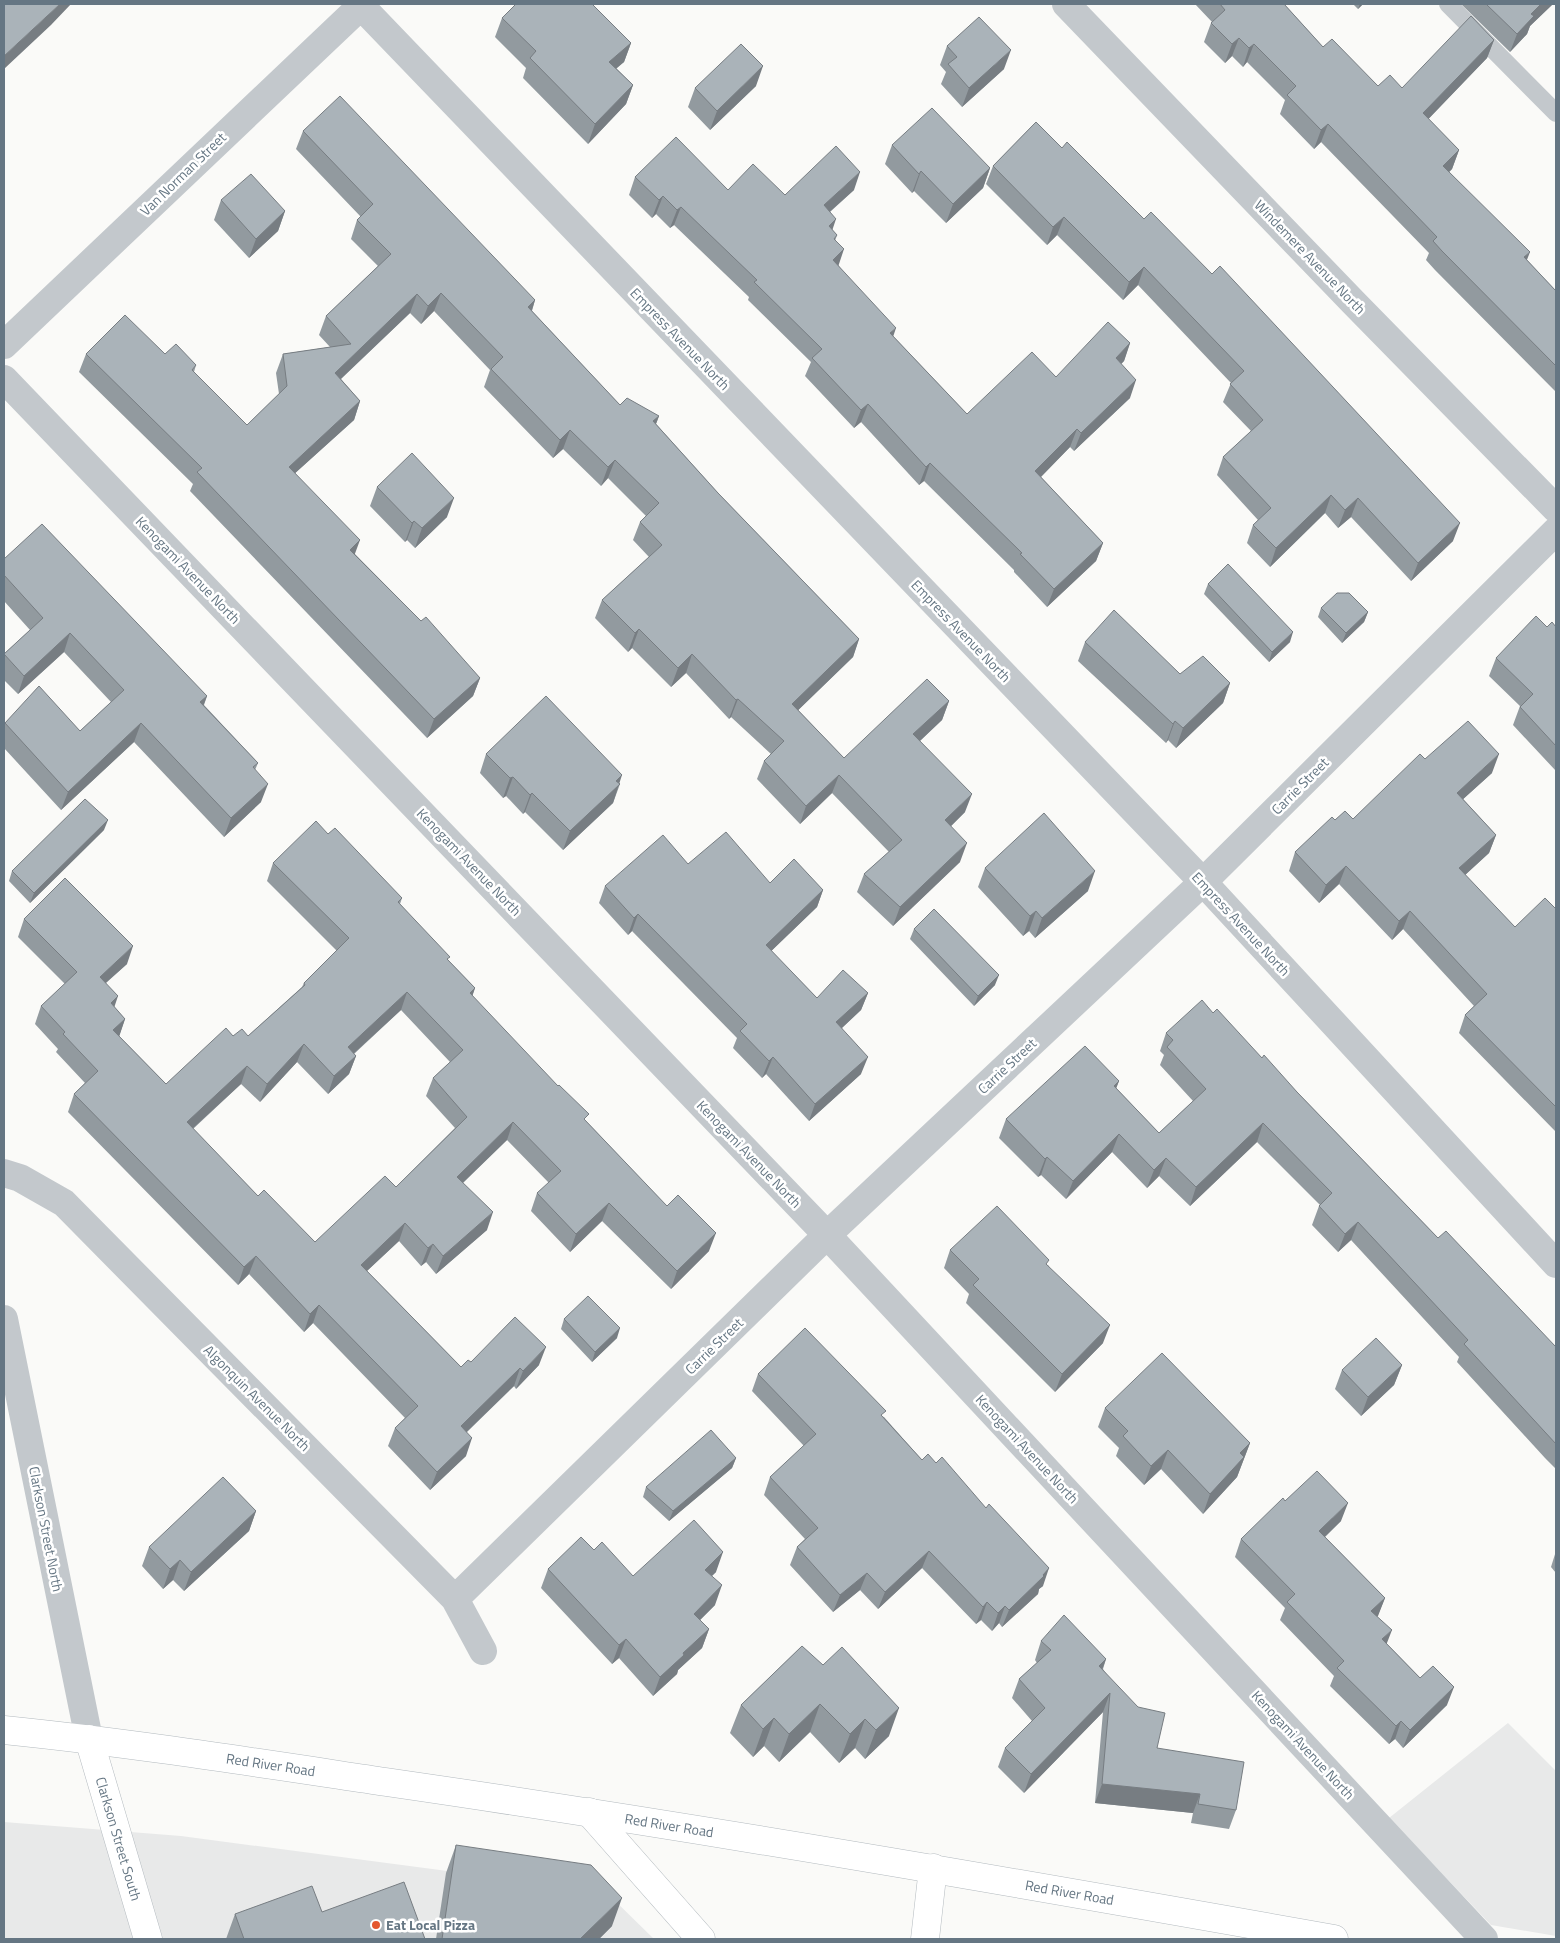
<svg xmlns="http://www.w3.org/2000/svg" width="1560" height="1943" viewBox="0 0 1560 1943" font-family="'Titillium Web',sans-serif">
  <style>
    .built { fill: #e8e9e9 }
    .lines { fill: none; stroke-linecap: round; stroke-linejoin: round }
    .secondary-casing { stroke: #b3babf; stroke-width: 29 }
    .lane { stroke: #c3c8cc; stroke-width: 18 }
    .street { stroke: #c3c8cc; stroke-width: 28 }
    .secondary { stroke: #fff; stroke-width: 28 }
    .wall { fill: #929a9f; fill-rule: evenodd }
    .shaded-wall { fill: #777d82 }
    .building { fill: #aab3b9; stroke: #777d82; fill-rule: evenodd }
    .poi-dot { fill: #e4572e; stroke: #fff; stroke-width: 2 }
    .labels { text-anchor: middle; stroke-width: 5; stroke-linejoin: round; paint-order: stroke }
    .street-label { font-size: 14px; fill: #657683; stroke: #fff }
    .poi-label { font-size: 14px; font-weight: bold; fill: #657683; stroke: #fff; text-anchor: start }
  </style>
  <rect width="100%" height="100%" fill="#fafaf8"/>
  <!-- built -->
  <path class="built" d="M1508 1723 1556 1771V1936L1491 1925 1389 1818Z
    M4 1822 181 1836 606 1892 654 1939H4Z"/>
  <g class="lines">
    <defs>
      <g id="secondary">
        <path id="s1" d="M4 1730C132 1743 259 1763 386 1782 703 1828 1018 1883 1334 1939"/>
        <path id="s2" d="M89 1739 148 1939"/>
        <path d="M589 1812 701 1939"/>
        <path d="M925 1939 933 1868"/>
      </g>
    </defs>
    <!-- secondary casing -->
    <use href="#secondary" class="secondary-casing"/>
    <!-- lane -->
    <path class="lane" d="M1448 4 1556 113"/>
    <!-- street -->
    <path class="street" d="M359 4 1203 882 1556 1264
      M1066 4 1353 302 1556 509
      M4 345 363 4
      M4 379 827 1235 1484 1939
      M4 1173 20 1178 64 1203 455 1599 483 1651
      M4 1319 89 1739
      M455 1599 827 1235 1203 882 1556 531"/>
    <!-- secondary -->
    <use href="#secondary" class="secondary"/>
  </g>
  <!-- wall -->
  <path class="wall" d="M1195 4H1284L1323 47 1378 86 1402 88 1494 40 1487 58 1428 119 1459 150 1452 169 1449 172 1527 260 1556 291V392L1435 270 1426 260 1429 253 1321 142 1314 149 1280 114 1285 100 1247 62 1243 67 1232 56 1225 63 1204 42 1211 23 1212 22Z
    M1353 4H1363L1358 9Z
    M1461 4H1553L1530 26 1527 34 1510 52Z
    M502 18 631 43 624 62 616 68 633 85 626 104 588 144 523 78 526 68 495 37Z
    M947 46 1004 69 962 107 941 84 946 72 940 65Z
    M756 86 710 130 688 107 695 88Z
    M1036 122 1453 541 1411 581 1351 517 1338 528 1325 513 1270 567 1247 543 1253 525 1258 520 1217 475 1223 457 1251 431 1223 402 1231 383 1138 285 1123 300 1057 235 1047 245 986 184 993 166Z
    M303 131 535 300 532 311 620 405 659 416 656 424 718 493 859 639 853 657 798 710 844 758 949 701 942 720 920 741 965 812 951 826 960 862 893 926 857 892 864 874 889 852 832 793 800 824 757 779 764 761 771 754 731 717 729 719 686 673 671 687 632 648 628 652 595 618 602 600 649 557 633 540 640 522 646 516 608 478 601 486 563 449 553 458 484 387 490 370 434 311 421 324 410 313 341 379 360 401 354 420 295 473 355 554 421 621 480 678 473 696 427 738 190 491 193 484 79 372 86 354H165L196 365 194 372 247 425 279 394 276 373 283 354 330 347 319 335 326 316 378 266 351 239 357 220 361 217 296 149Z
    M892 145 990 168 983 188 946 223 914 191 912 193 885 164Z
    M635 177 728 190 785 195 854 190 830 212 832 230 837 235 835 241 838 265 893 336 967 414 1056 377 1130 343 1124 361 1121 364 1130 398 1074 451 1070 447 1041 477 1103 543 1096 561 1047 607 1014 572V570L924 481 919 485 861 422 854 428 805 376 811 362 748 300 749 297 674 225 670 228 656 214 652 218 629 195Z
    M221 200 285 211 278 231 249 258 214 220Z
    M377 487 447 517 415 548 407 540 405 542 370 506Z
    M4 559 207 696 204 705 258 763 255 770 261 802 224 837 134 742 61 810 4 748V727L5 723 80 731 111 702 64 652 18 694 4 680V654L30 630 4 601Z
    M1208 584 1290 642 1269 662 1204 594Z
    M1321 608 1368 612 1364 622 1342 643 1318 617Z
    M1547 627H1556V771L1513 725 1520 706 1489 676 1496 658Z
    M1085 642 1180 674 1230 683 1223 703 1176 748 1168 740 1166 743 1078 661Z
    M486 754 619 783 620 784 613 803 563 850 525 812 523 814 506 796 503 798 480 773Z
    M1425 759 1492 773 1463 799 1496 835 1489 853 1465 875 1515 927 1556 909V1132L1459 1033 1465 1015 1474 1006 1403 929 1392 940 1339 884 1319 903 1289 871 1295 852 1335 820 1353 819Z
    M104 830 30 903 9 881 12 871Z
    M328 834 402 898 400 904 448 960 475 988 472 996 586 1121 709 1251 671 1289 602 1221 570 1252 531 1211 537 1193 549 1183 507 1140 463 1183 487 1230 436 1274 426 1262 421 1266 399 1241 367 1271 461 1367 471 1362 539 1365 516 1389 514 1386 467 1432 466 1456 430 1490 388 1446 395 1428 405 1418 313 1323 304 1332 249 1274 238 1285 68 1112 74 1094 85 1083 56 1052 58 1049 35 1024 41 1006 65 984 18 937 24 919 127 964 106 983 114 1007 125 1019 119 1036 166 1084 233 1036H248L302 987 304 983 337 951 267 881 273 863ZM401 1010 450 1062 433 1078 426 1096 455 1128 396 1187 315 1242 258 1196 193 1129 241 1084 260 1102 297 1062 328 1094 349 1074 356 1056 354 1054Z
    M688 864 770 883 823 890 817 907 771 951 817 998 868 993 861 1010 842 1028 861 1074 809 1121 766 1074 762 1078 733 1048 737 1038 632 931 628 935 599 903 605 886Z
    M985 868 1088 891 1035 938 1029 931 1023 936 978 887Z
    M914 929 995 985 974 1006 910 939Z
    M1213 1013 1297 1092 1438 1238 1556 1347V1469L1545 1458 1457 1362 1459 1357 1351 1240 1338 1252 1312 1225 1319 1206 1320 1205 1257 1142 1190 1206 1159 1176 1147 1188 1112 1152 1066 1199 1041 1175 1038 1177 999 1138 1006 1119 1119 1081 1116 1088 1159 1133 1193 1101 1160 1065 1164 1055 1160 1051 1166 1033Z
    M950 1250 1048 1265 1103 1343 1055 1392 966 1303 969 1294 944 1268Z
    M564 1319 617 1338 592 1362 561 1329Z
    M1402 1365 1394 1385 1361 1416 1335 1389 1342 1370Z
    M758 1374 884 1417 922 1460 1043 1586 1039 1589 1038 1594 1002 1627 999 1623 992 1631 981 1620 976 1624 922 1568 878 1609 860 1590 833 1612 790 1565 797 1547 805 1539 764 1495 770 1477 804 1446 752 1391Z
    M1105 1408 1250 1443 1237 1477 1203 1514 1161 1469 1144 1485 1116 1456 1119 1448 1098 1427Z
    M736 1458 732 1468 669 1521 643 1497 646 1487Z
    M1285 1501 1341 1521 1325 1537 1385 1598 1377 1617 1387 1644 1447 1705 1403 1748 1395 1739 1389 1744 1330 1686 1334 1676 1280 1620 1285 1608 1235 1557 1241 1539Z
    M256 1511 249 1531 184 1591 173 1580 163 1589 142 1566 149 1547Z
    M594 1550 633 1576 716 1572 712 1576 715 1605 700 1620 709 1629 702 1648 678 1670 677 1674 653 1696 619 1658 612 1664 541 1588 548 1569Z
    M1556 1551V1573L1551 1567Z
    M1041 1641 1106 1659 1103 1669 1157 1748 1236 1810 1229 1829 1191 1823 1193 1813 1095 1803 1103 1712 1024 1793 998 1767 1005 1748 1032 1721 1012 1698 1019 1679 1037 1663 1035 1660Z
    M802 1646 889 1736 865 1759 855 1748 839 1763 810 1732 779 1762 764 1746 753 1757 730 1733 741 1705Z
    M456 1845 612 1926 599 1939H436L446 1873Z
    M322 1912 425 1939H226L235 1914Z"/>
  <!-- shaded-wall -->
  <path class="shaded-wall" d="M60 4H71L51 25 4 69V56Z
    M1360 4H1363L1358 9Z
    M1541 4H1553L1530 26 1527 34 1510 52 1517 34 1531 14Z
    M1239 38 1232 56 1225 63 1232 44Z
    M1494 40 1487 58 1416 132 1423 113Z
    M631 43 624 62 602 81 609 62Z
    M1254 44 1247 62 1243 67 1249 48Z
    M1011 50 1004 69 962 107 969 88Z
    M763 66 756 86 710 130 717 111Z
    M633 85 626 104 588 144 595 124Z
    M1328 124 1321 142 1314 149 1321 130Z
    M1459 150 1452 169 1436 185 1443 166Z
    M990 168 983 188 946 223 953 204Z
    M921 171 914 191 912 193 919 174Z
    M860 172 854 190 817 223 824 205Z
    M663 196 656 214 652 218 659 200Z
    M681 207 674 225 670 228 677 210Z
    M285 211 278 231 249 258 256 239Z
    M1064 217 1057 235 1047 245 1053 227Z
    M836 219 830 237 829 226Z
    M844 249 838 267 833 260Z
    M1530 252 1523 270 1524 257Z
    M1144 267 1138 285 1123 300 1129 282Z
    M441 293 434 311 421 324 428 306Z
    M417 294 410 313 328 391 335 373Z
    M535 300 529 319 528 307Z
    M896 328 890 346V333Z
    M1130 343 1124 361 1109 376 1116 358Z
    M1136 380 1130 398 1074 451 1081 433Z
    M360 401 354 420 282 485 289 467Z
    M868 404 861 422 854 428 861 410Z
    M659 416 652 434 653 421Z
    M1077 429 1070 447 1029 489 1035 471Z
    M570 430 563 449 553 458 560 440Z
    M615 460 608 478 601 486 608 467Z
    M930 463 924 481 919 485 926 467Z
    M1331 495 1325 513 1270 567 1276 548Z
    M454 498 447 517 415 548 422 528Z
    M1358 498 1351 517 1338 528 1345 510Z
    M414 521 407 540 405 542 412 523Z
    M1460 523 1453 541 1411 581 1418 563Z
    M360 540 353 559 350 550Z
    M1103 543 1096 561 1047 607 1054 589Z
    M1368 612 1364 622 1342 643 1346 633Z
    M639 629 632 648 628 652 635 633Z
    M1293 632 1290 642 1269 662 1272 652Z
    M70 633 64 652 18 694 24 676Z
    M859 639 853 657 786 722 792 704Z
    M692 654 686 673 671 687 678 668Z
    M480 678 473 696 427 738 434 719Z
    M1230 683 1223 703 1176 748 1183 728Z
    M207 696 200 714V702Z
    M738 699 731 717 729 719 736 700Z
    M949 701 942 720 907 753 913 734Z
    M1175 721 1168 740 1166 743 1173 724Z
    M141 723 134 742 61 810 68 792Z
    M1499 754 1492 773 1450 811 1457 793Z
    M622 775 613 803 563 850 570 831 616 781Z
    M839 775 832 793 800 824 806 806Z
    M513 777 506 796 503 798 510 778Z
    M268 784 261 802 224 837 231 818Z
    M532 793 525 812 523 814 530 795Z
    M972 794 965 812 938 839 945 820Z
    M108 820 104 830 30 903 34 893Z
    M1496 835 1489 853 1452 887 1459 868Z
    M967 843 960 862 893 926 900 907Z
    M1346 866 1339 884 1319 903 1326 885Z
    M1095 871 1088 891 1035 938 1042 918Z
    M823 890 817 907 760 962 766 945Z
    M1036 911 1029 931 1023 936 1030 916Z
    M1410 911 1403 929 1392 940 1399 921Z
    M638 914 632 931 628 935 634 918Z
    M133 946 127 964 93 994 100 977Z
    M999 975 995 985 974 1006 978 996Z
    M475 988 469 1006 470 993Z
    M407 992 401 1010 341 1065 348 1047Z
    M868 993 861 1010 830 1039 836 1022Z
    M118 996 112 1014 111 1003Z
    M125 1019 119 1037 113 1030Z
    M304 1044 297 1062 260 1102 267 1084Z
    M356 1056 349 1074 328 1094 334 1076Z
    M773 1057 766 1074 762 1078 769 1061Z
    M868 1057 861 1074 809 1121 815 1104Z
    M247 1066 241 1084 180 1140 187 1122Z
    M1119 1081 1112 1099 1114 1086Z
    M513 1122 507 1140 450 1195 457 1177Z
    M1263 1123 1257 1142 1190 1206 1196 1187Z
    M1119 1134 1112 1152 1066 1199 1073 1181Z
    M1047 1157 1041 1175 1038 1177 1045 1159Z
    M1166 1158 1159 1176 1147 1188 1154 1170Z
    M609 1203 602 1221 570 1252 576 1234Z
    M493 1212 487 1230 436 1274 443 1256Z
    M1358 1222 1351 1240 1338 1252 1345 1234Z
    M405 1223 399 1241 354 1283 361 1265Z
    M716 1233 709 1251 671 1289 677 1271Z
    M433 1244 426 1262 421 1266 428 1248Z
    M256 1256 249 1274 238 1285 244 1267Z
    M319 1305 313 1323 304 1332 310 1314Z
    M1110 1325 1103 1343 1055 1392 1062 1374Z
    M620 1328 617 1338 592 1362 595 1352Z
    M546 1347 539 1365 516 1389 523 1371Z
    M1402 1365 1394 1385 1361 1416 1368 1397Z
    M520 1368 514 1386 454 1444 461 1426Z
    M472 1438 466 1456 430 1490 437 1472Z
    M1250 1443 1237 1477 1203 1514 1210 1494 1240 1453Z
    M1168 1450 1161 1469 1144 1485 1151 1466Z
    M736 1458 732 1468 669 1521 673 1511Z
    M1348 1503 1341 1521 1312 1549 1319 1531Z
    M256 1511 249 1531 184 1591 191 1572Z
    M929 1551 922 1568 878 1609 885 1592Z
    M723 1552 716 1572 698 1589 705 1570Z
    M180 1560 173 1580 163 1589 170 1569Z
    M1049 1568 1043 1586 1039 1589 1038 1594 1002 1627 1009 1610Z
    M867 1573 860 1590 833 1612 840 1595Z
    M722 1585 715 1605 687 1633 694 1614Z
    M1385 1598 1378 1616 1365 1629 1371 1611Z
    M987 1602 981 1620 976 1624 983 1607Z
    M1005 1606 999 1623 992 1631 998 1613Z
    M709 1629 702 1648 678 1670 677 1674 653 1696 660 1677 683 1653Z
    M1392 1630 1385 1648 1382 1639Z
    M626 1639 619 1658 612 1664 619 1645Z
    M1106 1659 1099 1678V1666Z
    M1454 1687 1447 1705 1403 1748 1410 1730Z
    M1110 1693 1103 1712 1024 1793 1031 1774Z
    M820 1704 810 1732 779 1762 789 1734Z
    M899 1708 889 1736 865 1759 876 1730Z
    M774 1718 764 1746 753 1757 763 1729Z
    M865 1719 855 1748 839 1763 850 1734Z
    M1401 1721 1395 1739 1389 1744 1396 1726Z
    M1102 1784 1200 1794 1193 1813 1095 1803Z
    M622 1898 612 1926 599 1939H580Z"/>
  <!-- building -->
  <path class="building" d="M4 4H60L4 56Z
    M516 4H543L544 5 545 4H592L631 43 609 62 633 85 595 124 530 58 536 51 502 18Z
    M1220 4H1284L1323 47 1332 39 1378 86 1390 75 1402 88 1471 16 1494 40 1423 113 1459 150 1443 166 1530 252 1524 257 1556 291V366L1442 251 1433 241 1437 237 1328 124 1321 130 1287 95 1296 86 1254 44 1249 48 1239 38 1232 44 1211 23 1225 10Z
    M1486 4H1541L1531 14 1534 16 1517 34Z
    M979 17 1011 50 969 88 948 64 957 57 947 46Z
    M741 44 763 66 717 111 695 88Z
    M340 96 535 300 528 307 620 405 627 398 659 416 653 421 718 493 859 639 792 704 844 758 927 679 949 701 913 734 972 794 945 820 967 843 900 907 864 874 902 840 839 775 806 806 764 761 784 741 738 699 736 700 692 654 678 668 639 629 635 633 602 600 662 545 640 522 659 503 615 460 608 467 570 430 560 440 491 369 503 357 441 293 428 306 417 294 335 373 360 401 289 467 360 540 350 550 421 621 426 617 480 678 434 719 197 472 202 468 86 354 125 315 165 354 176 344 196 365 192 370 247 425 287 386 283 354 351 344 326 316 391 254 357 220 373 204 303 131Z
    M932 108 990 168 953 204 921 171 919 174 892 145Z
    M1036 122 1062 148 1067 142 1144 219 1151 212 1212 274 1220 266 1460 523 1418 563 1358 498 1345 510 1331 495 1276 548 1253 525 1271 508 1223 457 1263 420 1230 384 1244 371 1144 267 1129 282 1064 217 1053 227 993 166Z
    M676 137 728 190 753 164 785 195 836 146 860 172 824 205 836 219 829 226 837 235 834 239 844 249 833 260 896 328 890 333 967 414 1032 352 1056 377 1108 322 1130 343 1116 358 1136 380 1081 433 1077 429 1035 471 1103 543 1054 589 1020 554 1022 553 930 463 926 467 868 404 861 410 812 358 822 349 754 282 757 280 681 207 677 210 663 196 659 200 635 177Z
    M251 174 285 211 256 239 221 200Z
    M412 453 454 498 422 528 414 521 412 523 377 487Z
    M42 524 207 696 200 702 258 763 253 767 268 784 231 818 141 723 68 792 5 723 39 686 80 731 124 690 70 633 24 676 4 654 43 618 4 575V559Z
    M1228 564 1293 632 1272 652 1208 584Z
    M1337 593H1349L1368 612 1346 633 1321 608Z
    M1114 610 1180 674 1203 656 1230 683 1183 728 1175 721 1173 724 1085 642Z
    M1536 616 1547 627 1552 622 1556 627V746L1520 707 1533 694 1496 658Z
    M546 696 622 775 616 781 620 784 570 831 532 793 530 795 513 777 510 778 486 754Z
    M1468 721 1499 754 1457 793 1496 835 1459 868 1515 927 1545 898 1556 909V1107L1465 1015 1487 994 1410 911 1399 921 1346 866 1326 885 1295 852 1332 817 1335 820 1345 811 1353 819 1420 754 1425 759Z
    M85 799 108 820 34 893 12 871Z
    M1044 813 1095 871 1042 918 1036 911 1030 916 985 868Z
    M316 821 328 834 335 828 402 898 398 902 450 957 447 959 475 988 470 993 558 1086 559 1085 589 1114 584 1119 667 1206 678 1195 716 1233 677 1271 609 1203 576 1234 537 1193 561 1171 513 1122 457 1177 493 1212 443 1256 433 1244 428 1248 405 1223 361 1265 461 1367 468 1360 471 1362 515 1317 546 1347 523 1371 520 1368 461 1426 472 1438 437 1472 395 1428 418 1406 319 1305 310 1314 256 1256 244 1267 74 1094 98 1071 63 1034 65 1032 41 1006 77 972 24 919 65 878 133 946 100 977 118 996 111 1003 125 1019 113 1030 166 1084 226 1028 233 1036 242 1029 248 1036 305 985 304 983 349 938 273 863ZM407 992 463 1050 433 1078 467 1117 396 1187 385 1176 315 1242 264 1190 258 1196 187 1122 247 1066 267 1084 304 1044 334 1076 356 1056 348 1047Z
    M726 832 770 883 794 859 823 890 766 945 817 998 843 970 868 993 836 1022 868 1057 815 1104 773 1057 769 1061 740 1031 747 1024 638 914 634 918 605 886 663 835 688 864Z
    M934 909 999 975 978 996 914 929Z
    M1202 1000 1213 1013 1217 1009 1262 1058 1264 1055 1297 1092 1438 1238 1446 1231 1556 1347V1444L1464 1344 1468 1340 1358 1222 1345 1234 1319 1206 1332 1193 1263 1123 1196 1187 1166 1158 1154 1170 1119 1134 1073 1181 1047 1157 1045 1159 1006 1119 1085 1046 1119 1081 1114 1086 1159 1133 1206 1089 1167 1047 1173 1040 1166 1033Z
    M997 1206 1049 1260 1046 1264 1110 1325 1062 1374 973 1285 979 1279 950 1250Z
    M588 1296 620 1328 595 1352 564 1319Z
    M805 1328 886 1411 881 1415 922 1460 928 1454 936 1463 942 1457 986 1508 989 1504 1049 1568 1043 1575 1044 1576 1009 1610 1005 1606 998 1613 987 1602 983 1607 929 1551 885 1592 867 1573 840 1595 797 1547 818 1528 770 1477 816 1434 758 1374Z
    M1376 1338 1402 1365 1368 1397 1342 1370Z
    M1162 1353 1250 1443 1240 1453 1244 1457 1210 1494 1168 1450 1151 1466 1123 1436 1128 1431 1105 1408Z
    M711 1430 736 1458 673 1511 646 1487Z
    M1317 1471 1348 1503 1319 1531 1385 1598 1371 1611 1392 1630 1382 1639 1420 1678 1433 1666 1454 1687 1410 1730 1401 1721 1396 1726 1337 1668 1344 1661 1287 1602 1295 1594 1241 1539 1283 1498 1285 1501Z
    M223 1477 256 1511 191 1572 180 1560 170 1569 149 1547Z
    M694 1520 723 1552 705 1570 722 1585 694 1614 709 1629 683 1653 684 1655 660 1677 626 1639 619 1645 548 1569 581 1537 594 1550 602 1542 633 1576Z
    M1064 1615 1106 1659 1099 1666 1138 1707 1165 1713 1157 1748 1244 1762 1236 1810 1198 1804 1200 1794 1102 1784 1110 1693 1031 1774 1005 1748 1045 1708 1019 1679 1051 1650 1041 1641Z
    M802 1646 823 1665 842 1647 899 1708 876 1730 865 1719 850 1734 820 1704 789 1734 774 1718 763 1729 741 1705Z
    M456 1845 591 1865 622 1898 580 1939H442Z
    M404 1882 425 1939H244L235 1914 312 1886 322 1912Z"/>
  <!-- markers -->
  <circle class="poi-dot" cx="376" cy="1925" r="5"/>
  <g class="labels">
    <!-- street labels -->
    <g class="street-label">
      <text transform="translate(183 174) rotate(-44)" y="5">Van Norman Street</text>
      <text transform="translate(1310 257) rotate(46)" y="5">Windemere Avenue North</text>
      <text transform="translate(680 339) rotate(46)" y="5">Empress Avenue North</text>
      <text transform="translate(188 570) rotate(46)" y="5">Kenogami Avenue North</text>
      <text transform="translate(961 631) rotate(46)" y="5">Empress Avenue North</text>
      <text transform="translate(1300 786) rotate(-45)" y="5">Carrie Street</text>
      <text transform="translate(469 862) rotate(46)" y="5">Kenogami Avenue North</text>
      <text transform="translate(1241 924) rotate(47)" y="5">Empress Avenue North</text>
      <text transform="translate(1007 1066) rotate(-43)" y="5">Carrie Street</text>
      <text transform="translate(749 1154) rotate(46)" y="5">Kenogami Avenue North</text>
      <text transform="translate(714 1346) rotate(-44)" y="5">Carrie Street</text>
      <text transform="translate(257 1398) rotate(45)" y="5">Algonquin Avenue North</text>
      <text transform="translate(1027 1449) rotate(47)" y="5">Kenogami Avenue North</text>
      <text transform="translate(46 1529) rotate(79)" y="5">Clarkson Street North</text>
      <text transform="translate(1303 1745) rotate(47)" y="5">Kenogami Avenue North</text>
      <text dy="5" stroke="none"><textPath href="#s1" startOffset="269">Red River Road</textPath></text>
      <text dy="5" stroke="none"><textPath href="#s1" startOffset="672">Red River Road</textPath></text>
      <text dy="5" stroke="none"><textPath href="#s2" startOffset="104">Clarkson Street South</textPath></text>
      <text dy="5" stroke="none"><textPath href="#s1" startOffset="1078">Red River Road</textPath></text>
    </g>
    <!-- poi labels -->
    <g class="poi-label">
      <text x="386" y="1930">Eat Local Pizza</text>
    </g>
  </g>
  <!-- border -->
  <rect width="1560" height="1943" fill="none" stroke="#657683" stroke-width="10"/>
</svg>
